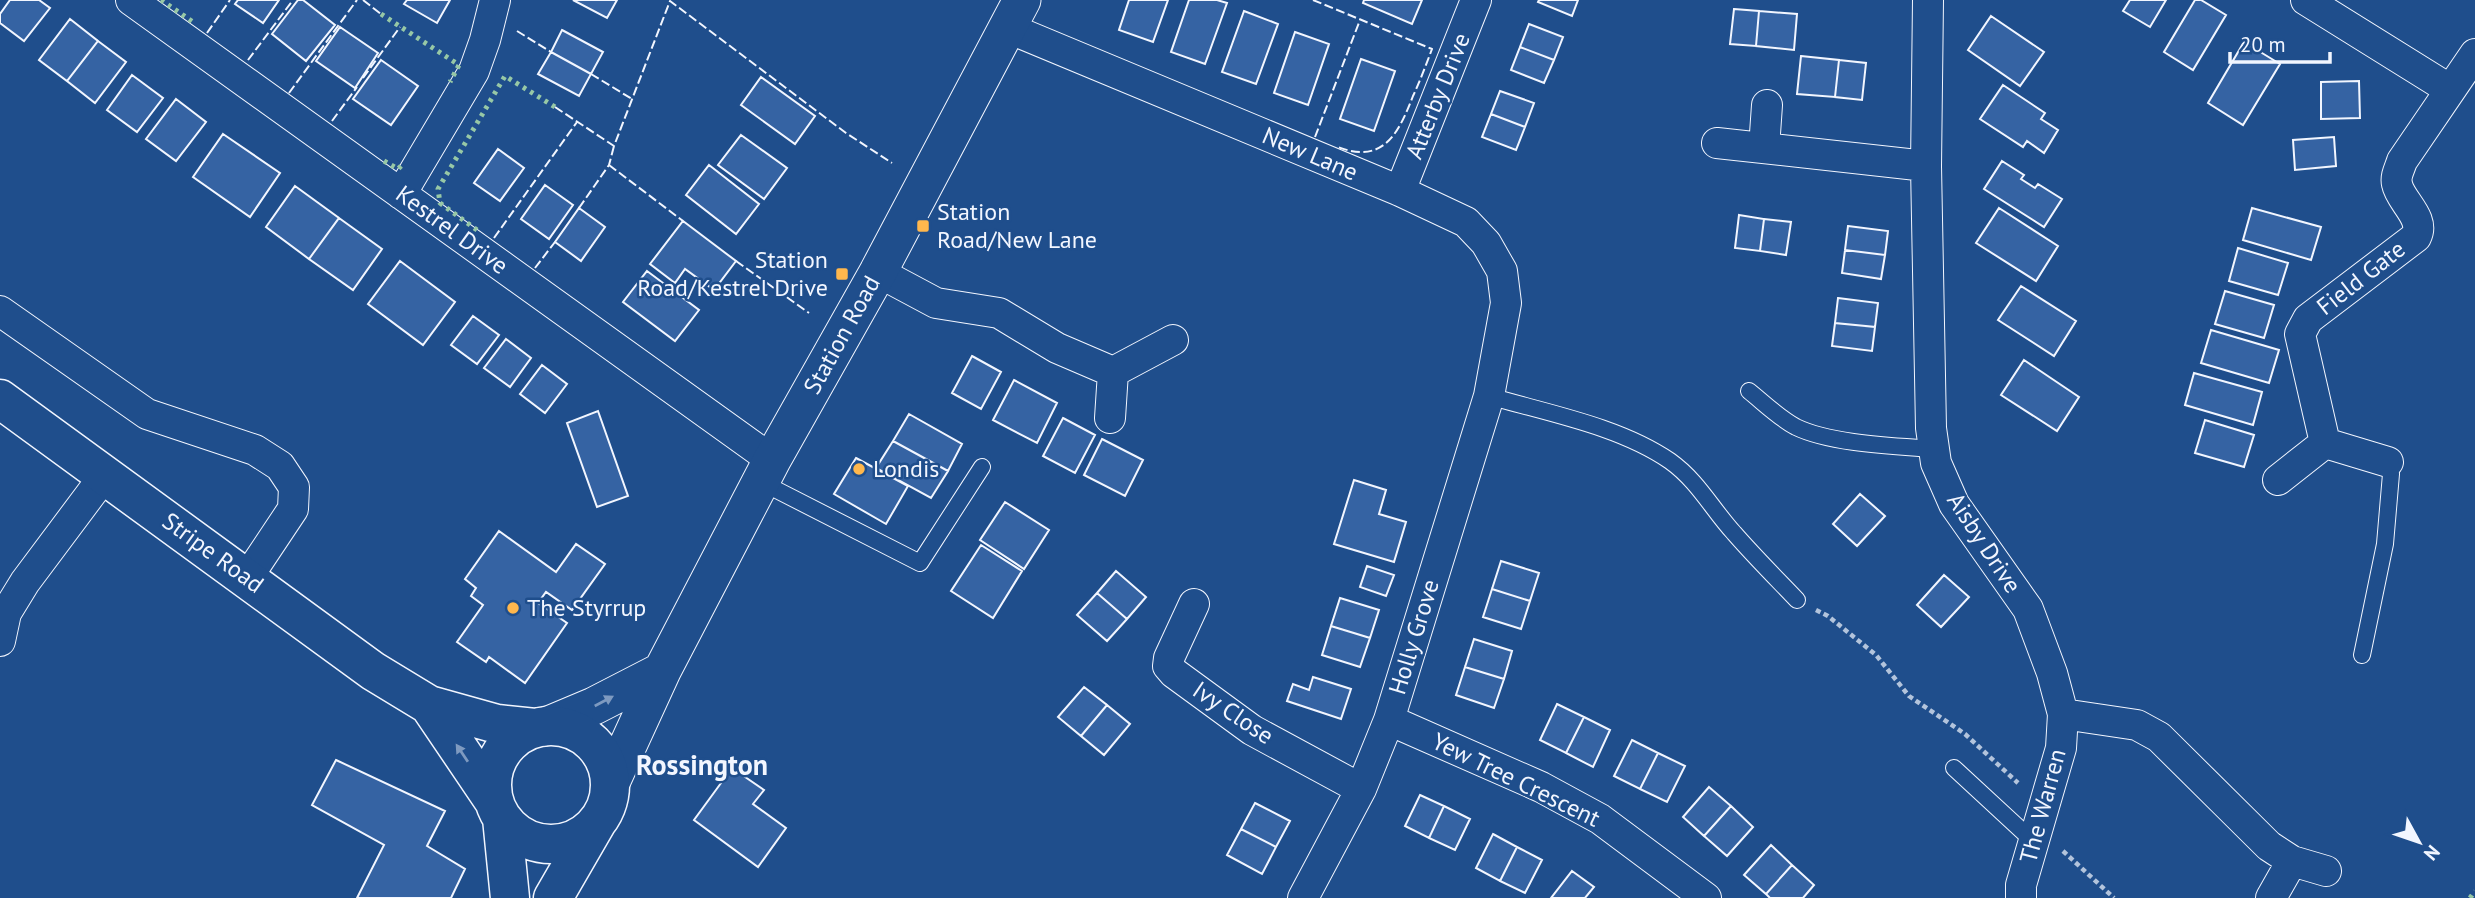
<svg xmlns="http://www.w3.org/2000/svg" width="2475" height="898" viewBox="0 0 2475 898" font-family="'PT Sans',sans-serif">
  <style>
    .building { fill: #3563a3; stroke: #f2f6ff; stroke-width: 2 }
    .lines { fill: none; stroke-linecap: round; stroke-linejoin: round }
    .service-casing { stroke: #f2f6ff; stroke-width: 18 }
    .minor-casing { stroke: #f2f6ff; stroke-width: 32 }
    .tertiary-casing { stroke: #f2f6ff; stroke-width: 39 }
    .secondary-casing { stroke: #f2f6ff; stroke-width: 41 }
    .path { stroke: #b3c4dc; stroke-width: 4.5; stroke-dasharray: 5 3.5; stroke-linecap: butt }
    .service { stroke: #1f4e8c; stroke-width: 16 }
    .minor { stroke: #1f4e8c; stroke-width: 30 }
    .tertiary { stroke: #1f4e8c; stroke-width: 37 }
    .secondary { stroke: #1f4e8c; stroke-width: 38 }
    .hedge { stroke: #97c8a6; stroke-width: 5; stroke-dasharray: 3.5 5; stroke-linecap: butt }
    .fence { stroke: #f2f6ff; stroke-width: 2; stroke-dasharray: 9 3.5; stroke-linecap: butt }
    .oneway { fill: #7e9ac0 }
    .poi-dot { fill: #ffb74d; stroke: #1f4e8c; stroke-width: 2.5 }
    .labels { text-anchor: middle; stroke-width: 5; stroke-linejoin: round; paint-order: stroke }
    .street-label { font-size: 24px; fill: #f2f6ff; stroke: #1f4e8c }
    .poi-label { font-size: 24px; fill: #f2f6ff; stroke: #1f4e8c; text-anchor: start }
    .quarter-label { font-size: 28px; font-weight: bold; fill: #f2f6ff; stroke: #1f4e8c }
  </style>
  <rect width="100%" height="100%" fill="#1f4e8c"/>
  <!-- building -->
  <path class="building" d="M10 0H39L50 8 24 41 0 23V14Z
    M238 0H279L263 23 235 4Z
    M298 0H303L335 25 306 61 272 34Z
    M407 0H450L437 23 404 4Z
    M573 0H617L607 18Z
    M1129 0H1168L1153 42 1119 30Z
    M1189 0H1217L1227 3 1205 64 1171 52Z
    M1364 0H1422L1412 24 1363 3Z
    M1539 0H1578L1572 16 1538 2Z
    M2130 0H2166L2150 27 2123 11Z
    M2195 0H2201L2226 15 2193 70 2164 52Z
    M1734 9 1759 11 1756 46 1730 44Z
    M1244 11 1278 24 1256 84 1222 72Z
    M1759 11 1797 14 1794 50 1756 46Z
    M1991 16 2044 52 2020 86 1968 50Z
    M70 19 98 41 67 81 39 60Z
    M1529 24 1563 37 1554 60 1520 47Z
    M340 27 378 53 355 88 316 61Z
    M562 30 603 52 591 74 551 52Z
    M1295 32 1329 44 1308 105 1274 93Z
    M98 41 126 62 95 103 67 81Z
    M2244 42 2280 64 2243 125 2208 103Z
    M1520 47 1554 60 1544 83 1511 70Z
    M551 52 591 74 579 96 538 74Z
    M1801 56 1839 60 1835 97 1797 94Z
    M1361 59 1395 71 1374 131 1340 119Z
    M381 60 418 86 391 125 353 99Z
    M1839 60 1866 63 1862 100 1835 97Z
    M132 75 163 98 137 132 107 110Z
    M761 77 815 116 795 144 741 105Z
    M2359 81 2360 118 2321 119V82Z
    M2003 85 2045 113 2041 119 2058 130 2044 153 2027 141 2023 147 1980 119Z
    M1500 91 1534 103 1525 127 1491 114Z
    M176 99 206 122 176 161 146 139Z
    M1491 114 1525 127 1516 150 1482 137Z
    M223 134 280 173 250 217 193 177Z
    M741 135 787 168 764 199 718 165Z
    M2334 137 2336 166 2295 170 2293 140Z
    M498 149 524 168 500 201 474 183Z
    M2002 161 2024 175 2021 179 2035 188 2038 184 2062 199 2044 227 1984 189Z
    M709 165 759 204 736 234 686 195Z
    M545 185 573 205 549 239 521 219Z
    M295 186 339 218 309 259 266 227Z
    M579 208 605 227 581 261 555 242Z
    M1999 208 2058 246 2036 281 1976 243Z
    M2252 208 2321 227 2311 260 2243 240Z
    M1739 215 1764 219 1760 251 1735 248Z
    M339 218 382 249 353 290 309 259Z
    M1764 219 1791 222 1786 255 1760 251Z
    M683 221 736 261 714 290 685 269 675 283 650 264Z
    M1848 226 1888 231 1885 255 1845 250Z
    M2238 248 2288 263 2278 295 2229 281Z
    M1845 250 1885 255 1881 279 1842 273Z
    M400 261 455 302 423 345 368 304Z
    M647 271 699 310 675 341 623 302Z
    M2021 286 2076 321 2054 356 1998 320Z
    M2225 291 2274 305 2264 338 2215 324Z
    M1838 298 1878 303 1875 327 1835 323Z
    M473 316 499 335 477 364 451 345Z
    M1835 323 1875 327 1872 351 1832 346Z
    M2211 330 2279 350 2269 383 2201 363Z
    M506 339 531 358 510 387 484 368Z
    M972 356 1001 372 981 409 952 393Z
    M2024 360 2079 397 2057 431 2001 395Z
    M542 365 567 384 545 413 520 394Z
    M2194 373 2262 392 2253 425 2185 405Z
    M1014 380 1057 403 1037 443 993 420Z
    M598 411 628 496 597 507 567 423Z
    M909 414 962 444 948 471 893 441Z
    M1063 418 1095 435 1075 473 1043 456Z
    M2205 420 2254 435 2244 467 2195 453Z
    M1102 439 1143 460 1125 496 1084 475Z
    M893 441 948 471 931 498 876 468Z
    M856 458 908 486 886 524 834 494Z
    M1354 480 1386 490 1379 514 1406 522 1394 562 1334 544Z
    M1860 494 1885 516 1857 546 1833 524Z
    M1005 502 1049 530 1024 569 980 540Z
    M499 531 556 572 576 544 605 564 572 610 546 592 538 603 567 623 525 683 489 657 486 662 457 642 483 605 471 596 476 588 465 579Z
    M981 545 1022 571 993 618 951 591Z
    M1501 561 1539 573 1530 601 1492 589Z
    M1367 566 1394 575 1386 596 1360 587Z
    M1116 571 1146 597 1127 619 1097 593Z
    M1944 575 1969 597 1941 627 1917 605Z
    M1492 589 1530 601 1521 629 1483 617Z
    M1097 593 1127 619 1107 641 1077 615Z
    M1340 598 1379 610 1370 638 1331 626Z
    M1331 626 1370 638 1360 667 1322 655Z
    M1474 639 1512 651 1504 679 1465 667Z
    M1465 667 1504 679 1494 708 1456 695Z
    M1313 677 1351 689 1341 719 1287 701 1293 684 1309 690Z
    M1084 687 1107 705 1081 736 1058 717Z
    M1557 704 1584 717 1566 753 1540 740Z
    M1107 705 1130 724 1104 755 1081 736Z
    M1584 717 1610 730 1593 767 1566 753Z
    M1632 740 1658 753 1640 789 1614 776Z
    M1658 753 1685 766 1667 802 1640 789Z
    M336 760 445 811 427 846 465 869 451 898H357L384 845 312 805Z
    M732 768 764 790 753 804 786 828 758 867 694 820Z
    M1709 787 1731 806 1704 836 1683 817Z
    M1420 795 1444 806 1429 838 1405 826Z
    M1255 803 1290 821 1276 847 1241 829Z
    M1444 806 1470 819 1455 850 1429 838Z
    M1731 806 1753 827 1727 856 1704 836Z
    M1241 829 1276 847 1262 874 1227 855Z
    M1493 834 1517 847 1500 881 1476 868Z
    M1771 845 1792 865 1766 894 1744 875Z
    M1517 847 1542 860 1525 893 1500 881Z
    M1792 865 1814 885 1803 898H1770L1766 894Z
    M1572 871 1594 887 1585 898H1551Z"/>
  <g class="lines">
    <defs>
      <path id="service" d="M1749 391C1764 403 1779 418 1796 427 1831 444 1896 446 1934 449
        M1489 396C1547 413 1619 426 1670 461 1698 481 1712 509 1734 533 1754 556 1776 578 1797 600
        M761 482 920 563 982 467
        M2362 655 2385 544 2391 474 2388 462
        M1954 768 2034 842"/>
      <path id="minor" d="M131 0 772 460
        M1928 0 1926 166 1931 428 1936 463 1954 504 2028 609 2052 673 2063 714 2137 725 2159 737 2269 846 2292 861 2326 871
        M2306 0 2449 89
        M1008 28 1400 191 1466 222 1486 243 1502 271 1506 303 1489 396 1389 720 1361 789 1303 898
        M1717 143 1926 166
        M1764 148 1767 105
        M1400 191 1476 0
        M401 194 474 71 485 40 495 0
        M878 272 936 303 999 313 1057 348 1113 372 1110 418
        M0 311 147 414 255 450 280 466 294 487 293 509 247 578
        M1113 372 1173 340
        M2325 443 2300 334 2308 319 2416 237C2426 218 2400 201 2397 184 2395 176 2400 168 2402 161L2475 54
        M2278 480 2325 443 2388 462
        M1194 604 1169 658 1168 666 1174 673 1252 730 1361 789
        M0 641 6 613 25 582 105 475
        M1389 720 1541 787 1600 819 1706 898
        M2021 898V885L2061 748 2063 714
        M2271 898 2292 861"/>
      <path id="tertiary" d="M544 727 594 706 662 671
        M612 780 662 671 772 460 878 272 1022 0"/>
      <path id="secondary" d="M0 399 373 671 429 705 497 724 535 728
        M429 705 494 801
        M492 785a59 59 0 1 1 118 0a59 59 0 1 1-118 0Z
        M502 818 510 898
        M553 898 597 822"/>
    </defs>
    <!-- service casing -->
    <use href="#service" class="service-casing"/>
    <!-- minor casing -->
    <use href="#minor" class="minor-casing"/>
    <!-- tertiary casing -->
    <use href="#tertiary" class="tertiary-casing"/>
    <!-- secondary casing -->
    <use href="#secondary" class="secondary-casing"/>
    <!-- path -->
    <path class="path" d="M1816 610 1828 616 1876 655 1909 696 1965 734 2018 783
      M2063 851 2114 898"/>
    <!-- service -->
    <use href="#service" class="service"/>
    <!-- minor -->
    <use href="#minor" class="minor"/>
    <!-- tertiary -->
    <use href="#tertiary" class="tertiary"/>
    <!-- secondary -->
    <use href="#secondary" class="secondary"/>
    <!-- hedge -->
    <path class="hedge" d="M161 0 193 22
      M381 14 459 65 450 82
      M384 161 398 169 402 165
      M477 230 440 203 438 189 505 76 555 107
      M2470 898 2475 891"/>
    <!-- fence -->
    <path class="fence" d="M363 0 381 14
      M1313 0 1432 49C1426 65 1420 81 1413 96 1399 132 1384 165 1338 147
      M517 31 551 52
      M207 33 230 0
      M248 60 293 0
      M591 74 632 99
      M363 78 400 27
      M289 93 357 0
      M555 107 614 146 670 1 846 133 892 163
      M332 121 357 87
      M1315 137 1360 20
      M609 165 683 221
      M579 208 609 165 614 146
      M494 238 577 122
      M736 261 809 313
      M535 268 555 242"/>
  </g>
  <!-- one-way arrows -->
  <defs><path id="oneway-solid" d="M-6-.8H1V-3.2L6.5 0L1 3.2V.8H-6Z" transform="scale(1.75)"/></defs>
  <g class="oneway">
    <use href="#oneway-solid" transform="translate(604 701) rotate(-28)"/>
    <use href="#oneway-solid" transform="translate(462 753) rotate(-124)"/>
  </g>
  <!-- markers -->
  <g class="poi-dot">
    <rect x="916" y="219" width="14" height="14" rx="3.5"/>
    <rect x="835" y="267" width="14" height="14" rx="3.5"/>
    <circle cx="859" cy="469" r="7"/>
    <circle cx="513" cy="608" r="7"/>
  </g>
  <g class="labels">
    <!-- street labels -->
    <g class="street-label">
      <text transform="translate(1438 96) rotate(-68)" y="8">Atterby Drive</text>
      <text transform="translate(1310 154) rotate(23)" y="8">New Lane</text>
      <text transform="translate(452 230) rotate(36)" y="8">Kestrel Drive</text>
      <text transform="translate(2361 278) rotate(-38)" y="8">Field Gate</text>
      <text transform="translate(842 335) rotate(-61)" y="8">Station Road</text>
      <text transform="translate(1984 543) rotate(57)" y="8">Aisby Drive</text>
      <text transform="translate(213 553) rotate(36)" y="8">Stripe Road</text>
      <text transform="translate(1414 637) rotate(-73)" y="8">Holly Grove</text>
      <text transform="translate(1233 713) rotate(34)" y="8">Ivy Close</text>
      <text transform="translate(1516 780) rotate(26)" y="8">Yew Tree Crescent</text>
      <text transform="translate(2043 806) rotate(-75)" y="8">The Warren</text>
    </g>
    <!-- poi labels -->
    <g class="poi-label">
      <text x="937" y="220">Station<tspan x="937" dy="28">Road/New Lane</tspan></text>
      <text x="828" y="268" text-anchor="end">Station<tspan x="828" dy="28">Road/Kestrel Drive</tspan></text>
      <text x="873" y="477">Londis</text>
      <text x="527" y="616">The Styrrup</text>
    </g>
    <!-- quarter labels -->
    <g class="quarter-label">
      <text x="702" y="775">Rossington</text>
    </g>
  </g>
  <!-- north arrow -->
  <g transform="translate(2419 842) rotate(130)" stroke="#1f4e8c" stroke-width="5" paint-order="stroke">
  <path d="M0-5L12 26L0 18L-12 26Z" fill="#f2f6ff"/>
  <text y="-10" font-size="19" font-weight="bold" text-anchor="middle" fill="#f2f6ff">N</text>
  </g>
  <!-- scale -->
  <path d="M2230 52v10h100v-10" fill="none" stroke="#f2f6ff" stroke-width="3.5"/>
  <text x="2240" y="52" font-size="21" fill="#f2f6ff" stroke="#1f4e8c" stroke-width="5" paint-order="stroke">20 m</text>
</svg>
